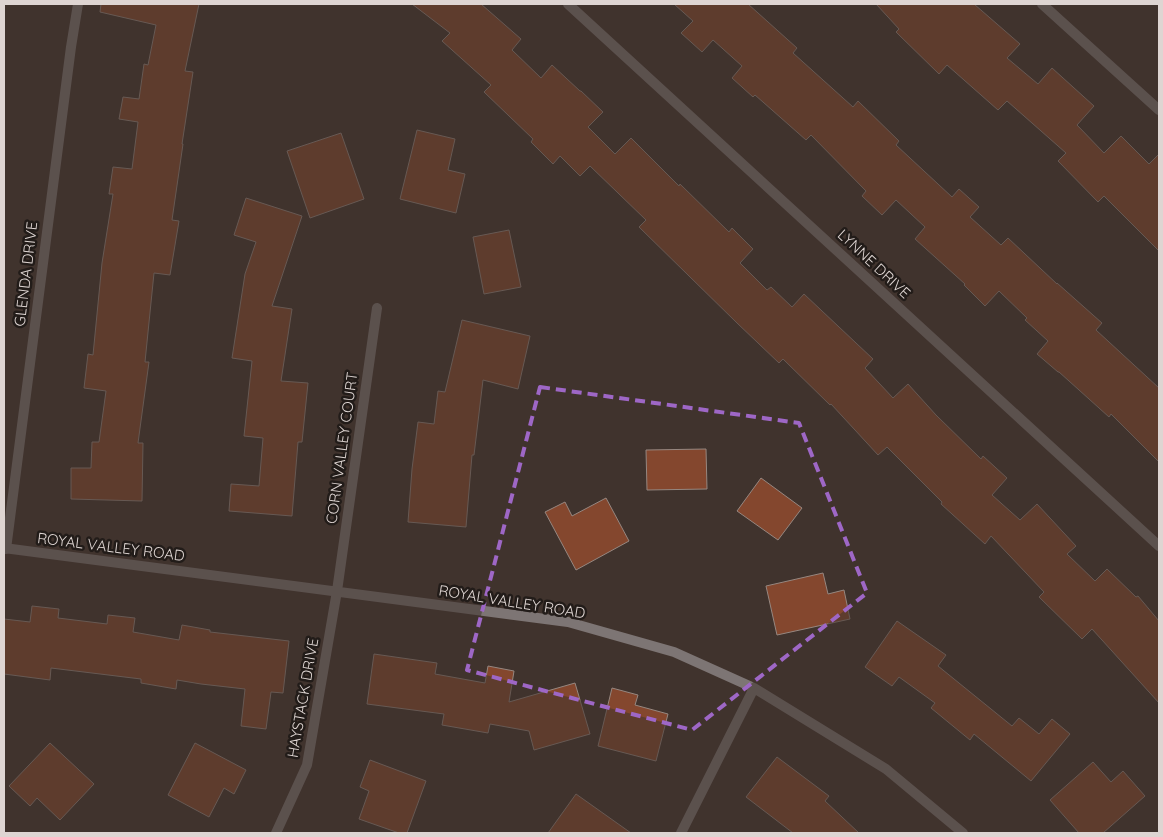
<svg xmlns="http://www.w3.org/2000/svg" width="1163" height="837" viewBox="0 0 1163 837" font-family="Quicksand,sans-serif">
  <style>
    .building { fill: #84472e; stroke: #968780 }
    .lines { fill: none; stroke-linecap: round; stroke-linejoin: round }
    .street { stroke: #7d7574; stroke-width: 10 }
    .marked { fill: none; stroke: #9e67c6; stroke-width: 4; stroke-dasharray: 10 6; stroke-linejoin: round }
    .labels { text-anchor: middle; stroke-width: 5; stroke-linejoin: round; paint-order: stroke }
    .street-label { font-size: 15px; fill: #ded5d2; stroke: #221c19 }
  </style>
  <rect width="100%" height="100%" fill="#40332d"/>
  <!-- building -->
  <path class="building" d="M101 4H199L185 71 193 72 182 144H183L172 220 179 221 170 275 154 273 145 362H149L138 443H143L142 501 71 499V468H91L92 442H99L106 391 84 388 88 354 93 355 102 263 113 194H109L113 167 132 169 138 122 119 119 123 97 139 99 144 64 148 65 156 25 100 12Z
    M412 4H481L521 39 512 50 541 78 552 65 580 91H581L603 112 588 127 615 154 631 138 679 186 680 184 729 232 732 228 753 249 740 263 767 290 771 287 792 307 804 294 873 359 865 368 893 398 908 384 936 415 981 459 983 456 1007 478 992 495 1020 520 1037 504 1076 546 1067 554 1095 581 1107 569 1136 597 1138 596 1159 621V703L1092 629 1082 639 1039 597 1044 592 991 536 985 544 941 504 942 502 887 447 878 455 831 404 830 405 783 359 779 363 737 323 639 227 646 220 590 166 580 176 560 156 553 164 531 142 533 139 484 92 491 85 442 41 450 33Z
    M674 4H748L797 48 793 53 853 107 858 101 899 141 896 145 952 197 959 189 979 207 970 217 1001 245 1008 238 1057 284V283L1102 323 1096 330 1159 388V462L1111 414 1109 417 1059 372H1058L1037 354 1048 341 1025 320 1027 318 999 291 985 306 964 285 965 284 915 239 925 227 896 200 882 215 862 196 866 191 811 135 806 140 755 95 753 97 732 78 742 66 713 40 702 52 681 33 693 21Z
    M876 4H974L1020 44 1007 58 1038 84 1052 68 1094 106 1077 125 1104 153 1121 136 1149 164 1159 154V251L1104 196 1098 202 1058 161 1066 153 1007 101 998 110 947 65 939 74 896 32 899 29Z
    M417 130 455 139 448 170 465 174 456 213 400 199Z
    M341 133 364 199 310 218 287 151Z
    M246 198 302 216 272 306 292 309 281 381 308 383 302 442H298L292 516 229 511 231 484 259 486 263 438 244 436 252 361 232 358 245 274 256 242 234 235Z
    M509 230 521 287 484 294 473 237Z
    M462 320 530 336 518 389 483 380 474 455H472L466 527 408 522 412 469 418 422 434 424 438 391 445 392Z
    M706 449 707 489 647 490 646 450Z
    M761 478 802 508 778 540 737 511Z
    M606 498 629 541 576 570 545 512 565 502 572 516Z
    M823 573 828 594 844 590 850 619 777 635 766 586Z
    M32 606 59 609 58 618 107 624 108 615 135 618 133 632 179 640 182 625 210 630V632L289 641 283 693 271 692 266 729 241 726 245 689 201 684 177 680 176 689 141 683V679L51 668 50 680 4 674V619L30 622Z
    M897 621 946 655 938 666 1012 726 1019 718 1039 734 1052 719 1070 734 1031 781 974 734 970 740 931 708 935 703 899 677 892 686 865 667Z
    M374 654 437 663 435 674 485 683 488 666 514 671 509 702 575 683 590 734 534 750 529 731 490 724 488 733 442 725 444 714 367 704Z
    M612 688 638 695 635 705 668 714 656 761 598 746Z
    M50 743 94 784 60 820 37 798 30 806 9 786Z
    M195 743 246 770 234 794 224 788 209 817 168 795Z
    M777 757 829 796 825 801 859 833H793L746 797Z
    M370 760 426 781 407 833H399L359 819 369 791 360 787Z
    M1093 762 1111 782 1123 771 1145 796 1103 833H1079L1050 800Z
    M576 794 631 833H548Z"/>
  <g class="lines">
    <!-- street -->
    <path class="street" d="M568 4 1159 546
      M1042 4 1159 110
      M4 548 568 622 674 652 754 688 886 769 963 833
      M6 549 71 47 78 4
      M276 833 307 765 337 591 377 308
      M681 833 754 688"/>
  </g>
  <!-- marked area -->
  <path d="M0 0H1163V837H0ZM540 387 799 423 867 593 692 730 467 670Z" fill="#40332d" fill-opacity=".55" fill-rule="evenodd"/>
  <path class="marked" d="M540 387 799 423 867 593 692 730 467 670Z"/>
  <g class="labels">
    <!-- street labels -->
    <g class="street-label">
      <text transform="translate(874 264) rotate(43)" y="5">LYNNE DRIVE</text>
      <text transform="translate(26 274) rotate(-83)" y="5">GLENDA DRIVE</text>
      <text transform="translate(342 448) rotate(-82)" y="5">CORN VALLEY COURT</text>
      <text transform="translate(111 547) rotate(7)" y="5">ROYAL VALLEY ROAD</text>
      <text transform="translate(512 602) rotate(9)" y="5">ROYAL VALLEY ROAD</text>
      <text transform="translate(303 698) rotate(-80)" y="5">HAYSTACK DRIVE</text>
    </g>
  </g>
  <!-- border -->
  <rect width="1163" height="837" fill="none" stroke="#ded5d2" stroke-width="10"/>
</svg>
